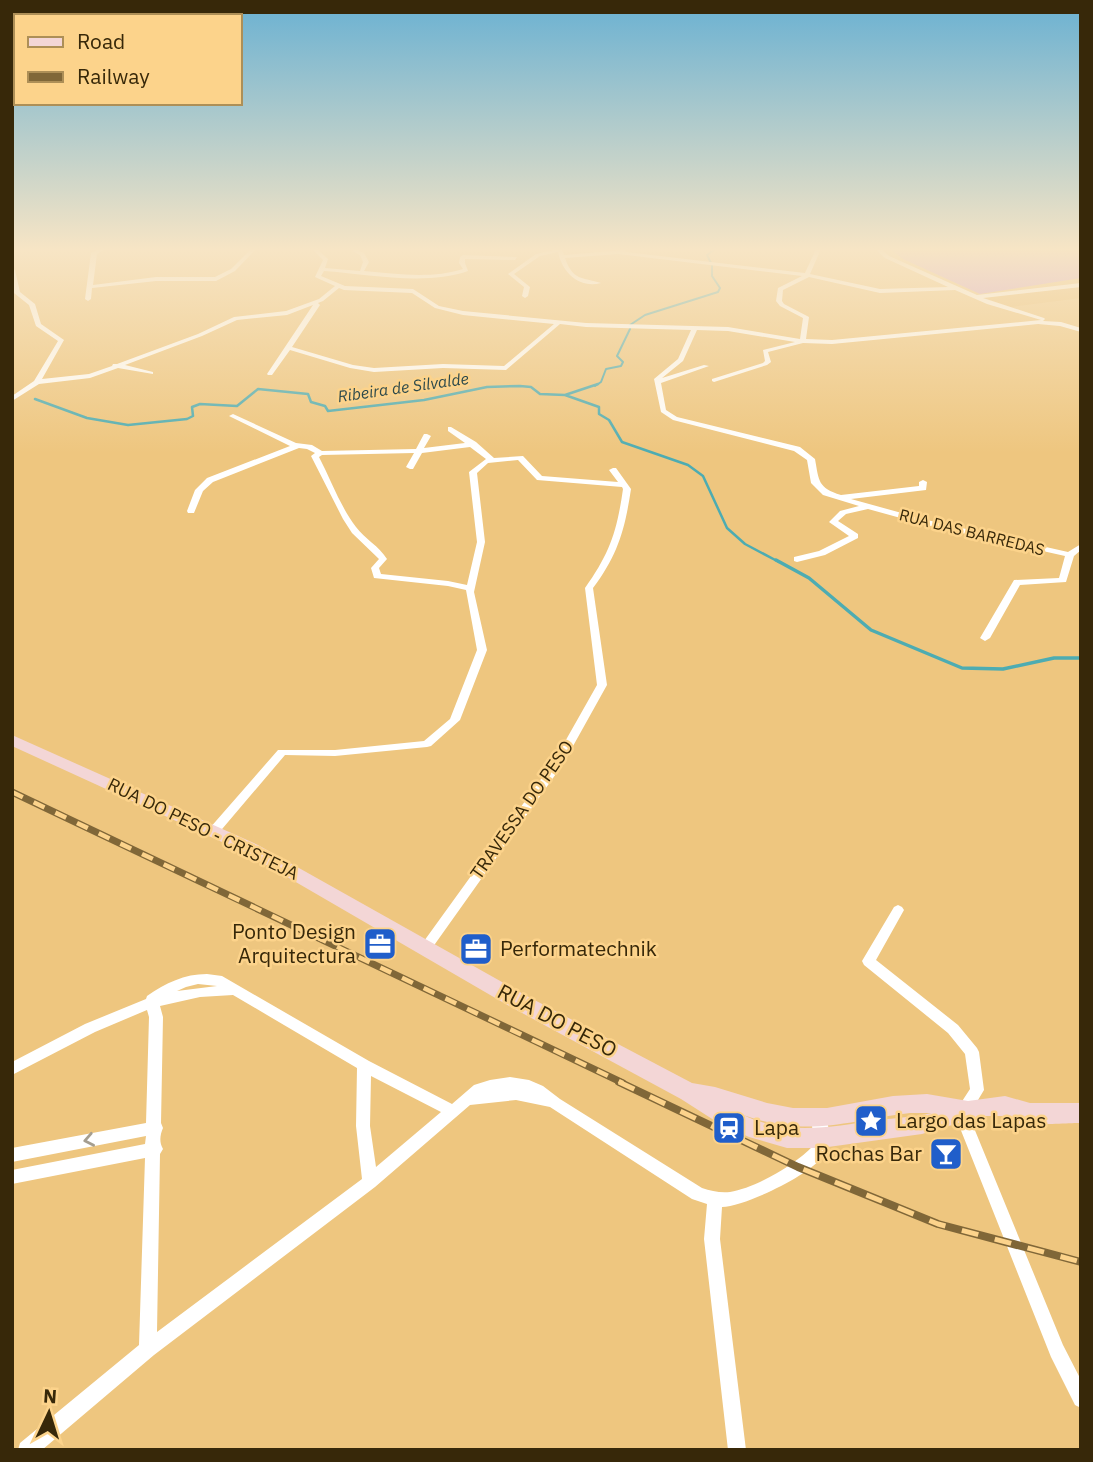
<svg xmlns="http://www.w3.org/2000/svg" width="1093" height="1462" viewBox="0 0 1093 1462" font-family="'IBM Plex Sans',sans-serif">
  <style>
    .built { fill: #eabd6e }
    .green { fill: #ce9cd7 }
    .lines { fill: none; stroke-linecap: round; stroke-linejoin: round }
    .stream-far2 { stroke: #4dacb2; stroke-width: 2 }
    .stream-far1 { stroke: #4dacb2; stroke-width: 2.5 }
    .stream { stroke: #4dacb2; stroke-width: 3.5 }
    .minor { fill: #fff; fill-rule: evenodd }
    .secondary { fill: #f3d6d6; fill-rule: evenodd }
    .rail-far1-casing { stroke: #806738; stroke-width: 7 }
    .rail-casing { stroke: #806738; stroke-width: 8 }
    .rail-far1 { stroke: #fcd38b; stroke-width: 4.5; stroke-dasharray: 12; stroke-linecap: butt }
    .rail { stroke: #fcd38b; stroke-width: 5; stroke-dasharray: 17; stroke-linecap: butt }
    .oneway { stroke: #a59e90 }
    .labels { text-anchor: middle; stroke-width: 5; stroke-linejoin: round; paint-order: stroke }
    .far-water-label { font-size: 16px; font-style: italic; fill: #2c494b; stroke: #fcd38b }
    .far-street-label { font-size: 16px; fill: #372809; stroke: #fcd38b }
    .street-label { font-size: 18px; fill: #372809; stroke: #fcd38b }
    .near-poi-label { font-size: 21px; fill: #372809; stroke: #fcd38b; text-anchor: start }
    .near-street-label { font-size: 21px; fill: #372809; stroke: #fcd38b }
  </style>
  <rect width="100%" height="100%" fill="#eec67f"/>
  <!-- built -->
  <path class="built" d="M1081 287V298L1011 307 984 298Z"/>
  <!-- green -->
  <path class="green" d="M890 249H1081V278L980 294 903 259Z"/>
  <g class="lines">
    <!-- stream-far2 -->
    <path class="stream-far2" d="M711 263 707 255 715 249
      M630 325 645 315 718 292 720 288 712 276V266
      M595 386 601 382 606 369 621 366 623 362 617 356 630 329"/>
    <!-- stream-far1 -->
    <path class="stream-far1" d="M565 395 598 384
      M35 399 87 418 128 425 187 419 193 416 192 407 200 404 237 406 258 389 308 394 311 402 325 406 328 411 424 400 487 387 520 386 531 387 540 394 565 395 599 407V414L609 420 622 442 688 465 703 476 727 528 745 544 779 562"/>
    <!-- stream -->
    <path class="stream" d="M776 560 809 578 871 630 962 668 1003 669 1054 658H1081"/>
    <!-- minor -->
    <path class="minor" d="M99 249H105L97 254 93 285 156 277H215L231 269 251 249H256L235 271 216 281H156L92 288 91 299 88 301 85 299 91 253Z
      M312 249H317L328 259 325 268 360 271 363 262 360 255 352 251 355 249H360L359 251 364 253 369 262 364 271C396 274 432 279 463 269L459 263 460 257 463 255 517 257 515 260 465 259V263L468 271C425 286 368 274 324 271L321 276 345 286 413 289 439 306 463 311 586 323 728 327 800 339 803 318 780 306 776 301 778 288 802 276 618 254 565 258C573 281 582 277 601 283 579 289 562 272 558 252L540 256 514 274 530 287 528 296 525 298 522 296 524 287 508 274 536 254 559 249 562 250 564 255 624 250 626 252 805 273 816 249H821L810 274 880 289 948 287 885 258 875 249H881L889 256 977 295 1081 283V287L983 298 1044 318 1045 319 1043 321 1061 322 1081 328V332L1060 326 1038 324 832 344 803 343 768 352 771 362 767 365 714 382 712 381V379L763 363 765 361 763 350 795 342 728 331 697 330 683 361 662 378 704 365 709 366 661 383 666 410 677 417 800 447 815 459C819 481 818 488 841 495L919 486V482L923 480 927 482 926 490 851 499 927 520 1068 552 1081 544V550L1074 556 1066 582 1020 585 990 638 985 641 980 638 1014 580 1059 578 1065 556 926 525 868 509 846 514 838 521 858 534V538L825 555 797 562 794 561V557L819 551 849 536 829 522 840 511 859 506 823 495 811 483 807 460 794 451 673 420 661 412 654 379 678 359 691 330 586 327 560 324 506 370 443 368 374 372 350 368 290 350 272 375H268L267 374 313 305 287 315 237 320 202 336 125 365 153 372V374L118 368 90 378 39 384 12 401V396L34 381 58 341 36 326 29 305 14 293 12 268 15 270 20 292 35 304 41 324 64 340 42 379 89 374 112 366 113 364H117L198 334 234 317 286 311 319 299 335 286 315 277 323 260ZM809 277 880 293 955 290 987 304 1041 320 832 340 806 339 809 317 784 304 782 301 783 290ZM339 288 344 290 412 293 435 308 463 315 554 324 504 366 443 364 374 368 353 365 292 347 320 305 318 303 323 301Z
      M233 414 296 443 312 445 322 451 416 449 424 434H427L431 436 424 448 465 443 448 431V427H451L476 442 494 458 523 456 542 476 618 482 609 470 613 468H616L631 489C625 529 618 555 593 588L607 685 563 764 430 951 425 953 420 951 419 948 554 761 597 685 585 588C610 553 617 531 623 489L622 487 537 480 518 460 488 463 477 473 485 542 474 592 487 650 460 720 431 746 427 747 335 756 285 755 217 835H209L207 832 209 829 278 750H335L424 741 450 719 477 650 466 590 448 586 374 578 371 568 379 559 352 533 343 519 311 456 315 453 307 449 299 448 213 482 203 491 194 513H188L187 511 195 490 207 478 290 446 231 417 229 416ZM470 447 486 459 469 472 477 542 467 585 448 581 381 574 379 568 387 559C379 546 365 539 356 527 340 506 331 480 319 457L322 455 414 453 406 467 410 469H413L422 453Z
      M898 905 902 907 904 910 876 960 958 1025 977 1048 979 1052 984 1090 972 1110 974 1128 1063 1345 1081 1380V1408L1075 1405 1051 1357 960 1128 957 1109 970 1089 965 1054 948 1033 864 965 862 961 894 907Z
      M207 974 222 976 369 1061 452 1104 474 1085 490 1080 510 1077 529 1080 543 1086 560 1099 702 1188C711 1191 720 1193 730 1192 755 1188 795 1165 813 1146 815 1136 809 1123 814 1113L819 1112 824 1113C830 1126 832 1143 823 1156 810 1175 746 1206 722 1207L720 1239 746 1450H728L704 1239 707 1204 692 1199 550 1107 516 1100 470 1105 375 1187 154 1355 42 1450H18L20 1443 139 1345 145 1158 12 1184V1170L145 1144 146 1136 12 1162V1148L146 1123 149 1017 147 1010 95 1032 12 1075V1062L85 1024 146 999 147 996C166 983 184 974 207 974ZM198 984 217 986 177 991 186 987ZM233 995 357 1068 356 1126 362 1179 157 1332 160 1154 163 1149C159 1142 160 1135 163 1128L161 1123 163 1017 160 1006 200 997ZM371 1076 441 1112 376 1167 370 1126Z"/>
    <!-- secondary -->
    <path class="secondary" d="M12 735 258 845 525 995 692 1083 715 1087 767 1103 793 1108H827L893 1096 927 1094 968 1101 1005 1096 1030 1103H1081V1123C1067 1123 1022 1126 1013 1123L1010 1116H982L922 1134 821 1148H787L749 1137 720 1124 681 1099 511 1007 246 853 12 746ZM910 1113H932C914 1117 896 1118 877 1120 831 1127 788 1136 743 1115 809 1138 845 1121 910 1113Z"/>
    <defs>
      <path id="rail-far1" d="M12 792 623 1083"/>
      <path id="rail" d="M619 1082 798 1167 938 1224 1081 1262"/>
    </defs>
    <!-- rail-far1 casing -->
    <use href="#rail-far1" class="rail-far1-casing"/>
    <!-- rail casing -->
    <use href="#rail" class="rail-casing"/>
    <!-- rail-far1 -->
    <use href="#rail-far1" class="rail-far1"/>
    <!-- rail -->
    <use href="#rail" class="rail"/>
  </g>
  <!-- one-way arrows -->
  <defs><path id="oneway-chevron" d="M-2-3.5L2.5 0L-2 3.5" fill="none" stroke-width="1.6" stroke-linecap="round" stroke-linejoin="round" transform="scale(1.75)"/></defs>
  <use class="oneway" href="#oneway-chevron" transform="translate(89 1140) rotate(169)"/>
  <!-- sky -->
  <linearGradient id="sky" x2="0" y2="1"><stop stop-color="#6ab1d2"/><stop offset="0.55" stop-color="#f7e5c5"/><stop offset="1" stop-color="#f7e5c5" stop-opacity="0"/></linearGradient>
  <rect width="1093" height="453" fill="url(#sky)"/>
  <!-- icons -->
  <defs>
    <symbol id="office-square" viewBox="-11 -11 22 22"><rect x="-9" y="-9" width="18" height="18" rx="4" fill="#205eca" stroke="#fcd38b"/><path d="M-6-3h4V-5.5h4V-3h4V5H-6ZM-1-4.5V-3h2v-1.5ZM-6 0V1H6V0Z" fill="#fff"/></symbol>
    <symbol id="sight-square" viewBox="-11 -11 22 22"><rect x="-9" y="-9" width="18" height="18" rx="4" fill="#205eca" stroke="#fcd38b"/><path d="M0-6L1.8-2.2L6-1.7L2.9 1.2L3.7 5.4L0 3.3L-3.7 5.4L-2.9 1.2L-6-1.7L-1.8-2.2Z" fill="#fff"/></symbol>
    <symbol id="station-square" viewBox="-11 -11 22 22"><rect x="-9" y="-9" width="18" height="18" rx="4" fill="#205eca" stroke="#fcd38b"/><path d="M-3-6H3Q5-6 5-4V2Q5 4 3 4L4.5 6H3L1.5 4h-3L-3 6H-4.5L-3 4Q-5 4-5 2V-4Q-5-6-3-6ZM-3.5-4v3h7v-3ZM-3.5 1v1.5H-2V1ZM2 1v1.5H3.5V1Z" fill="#fff"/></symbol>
    <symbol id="bar-square" viewBox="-11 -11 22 22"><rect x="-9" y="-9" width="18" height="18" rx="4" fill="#205eca" stroke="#fcd38b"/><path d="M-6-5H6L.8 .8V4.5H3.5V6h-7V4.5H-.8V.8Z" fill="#fff"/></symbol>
  </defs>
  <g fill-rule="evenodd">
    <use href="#office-square" x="361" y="925" width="38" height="38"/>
    <use href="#office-square" x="457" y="930" width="38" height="38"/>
    <use href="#sight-square" x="852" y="1102" width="38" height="38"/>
    <use href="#station-square" x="710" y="1109" width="38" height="38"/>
    <use href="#bar-square" x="927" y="1135" width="38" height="38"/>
  </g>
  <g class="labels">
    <!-- far-water labels -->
    <g class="far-water-label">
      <text transform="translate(403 387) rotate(-8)" y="6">Ribeira de Silvalde</text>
    </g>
    <!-- far-street labels -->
    <g class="far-street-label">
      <text transform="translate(972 532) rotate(14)" y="6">RUA DAS BARREDAS</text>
    </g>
    <!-- street labels -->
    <g class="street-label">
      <text transform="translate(522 810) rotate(-55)" y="6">TRAVESSA DO PESO</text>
      <text transform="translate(203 829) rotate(26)" y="6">RUA DO PESO - CRISTEJA</text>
    </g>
    <!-- near-poi labels -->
    <g class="near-poi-label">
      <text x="356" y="939" text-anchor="end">Ponto Design<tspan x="356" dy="24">Arquitectura</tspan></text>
      <text x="500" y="956">Performatechnik</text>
      <text x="896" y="1128">Largo das Lapas</text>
      <text x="754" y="1135">Lapa</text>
      <text x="922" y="1161" text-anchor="end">Rochas Bar</text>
    </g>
    <!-- near-street labels -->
    <g class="near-street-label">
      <text transform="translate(557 1021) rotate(28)" y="7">RUA DO PESO</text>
    </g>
  </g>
  <!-- border -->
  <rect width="1093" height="1462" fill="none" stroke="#372809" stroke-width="28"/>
  <!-- legend -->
  <rect x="14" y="14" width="228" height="91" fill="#fcd38b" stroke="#ad8f57" stroke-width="2"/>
  <rect x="28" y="37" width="35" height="10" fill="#f3d6d6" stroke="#ad8f57" stroke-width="2"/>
  <text x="77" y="49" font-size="21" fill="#372809">Road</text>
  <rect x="28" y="72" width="35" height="10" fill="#806738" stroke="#ad8f57" stroke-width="2"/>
  <text x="77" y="84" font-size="21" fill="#372809">Railway</text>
  <!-- north arrow -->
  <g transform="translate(49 1413) rotate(4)" stroke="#fcd38b" stroke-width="5" paint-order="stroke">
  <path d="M0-5L12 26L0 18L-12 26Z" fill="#372809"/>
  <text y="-10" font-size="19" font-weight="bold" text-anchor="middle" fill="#372809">N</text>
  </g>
</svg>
